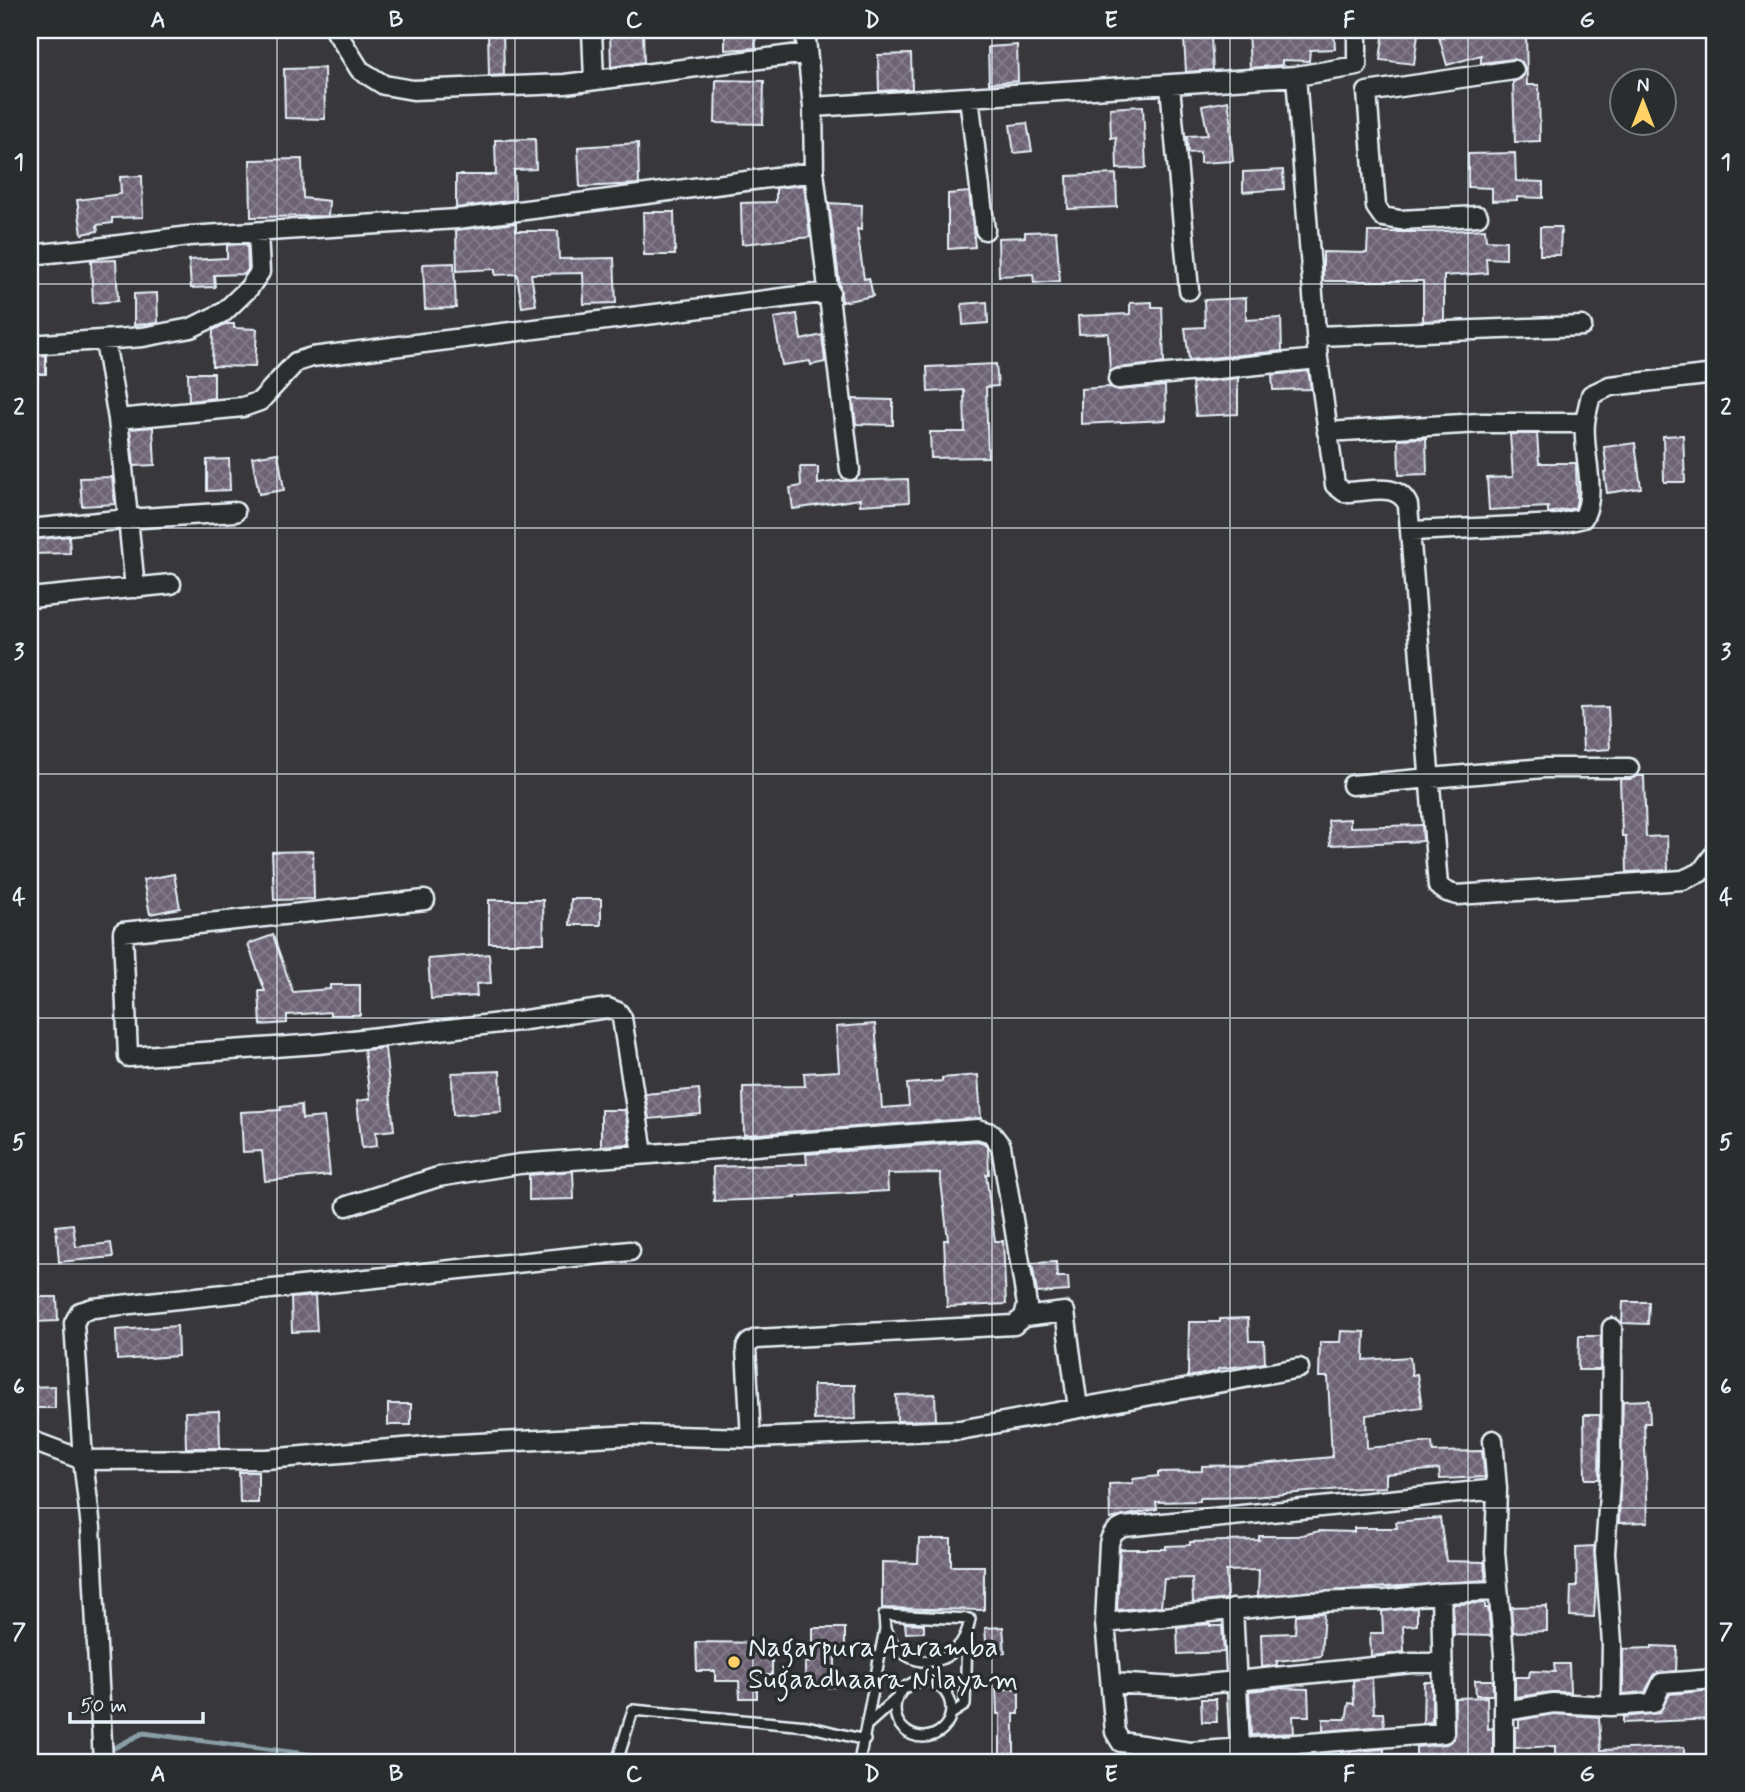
<svg xmlns="http://www.w3.org/2000/svg" width="1745" height="1792" viewBox="0 0 1745 1792" font-family="Mynerve,sans-serif">
  <style>
    .lines { fill: none; stroke-linecap: round; stroke-linejoin: round }
    .stream { stroke: #8a9ea6; stroke-width: 5 }
    .building { fill: url(#building-cross-hatch); stroke: #e8f1f8; stroke-width: 2 }
    .service-casing { stroke: #e8f1f8; stroke-width: 14 }
    .minor-casing { stroke: #e8f1f8; stroke-width: 23 }
    .service { stroke: #2a2d2e; stroke-width: 9 }
    .minor { stroke: #2a2d2e; stroke-width: 18 }
    .grid { fill: none; stroke: #e8f1f8; stroke-width: 2; stroke-opacity: 0.55 }
    .poi-dot { fill: #ffd166; stroke: #2a2d2e; stroke-width: 2.5 }
    .labels { text-anchor: middle; stroke-width: 7; stroke-linejoin: round; paint-order: stroke }
    .poi-label { font-size: 28px; fill: #e8f1f8; stroke: #2a2d2e; text-anchor: start }
    .neatline { fill: none; stroke: #e8f1f8; stroke-width: 2.5 }
    .grid-label { font-size: 23px; text-anchor: middle; font-weight: bold; fill: #e8f1f8 }
  </style>
  <defs>
    <pattern id="building-cross-hatch" width="8" height="8" patternUnits="userSpaceOnUse" patternTransform="scale(1.75)"><rect width="8" height="8" fill="#6e6474"/><path d="M0 0l8 8M0 8l8-8" fill="none" stroke="#837b89"/></pattern>
  </defs>
  <rect width="100%" height="100%" fill="#38383c"/>
  <filter id="ink" filterUnits="userSpaceOnUse"><feTurbulence type="fractalNoise" baseFrequency=".0143" numOctaves="2"/><feDisplacementMap in="SourceGraphic" scale="14" xChannelSelector="R" yChannelSelector="G"/><feConvolveMatrix kernelMatrix="1 2 1 2 8 2 1 2 1" color-interpolation-filters="sRGB"/></filter>
  <g filter="url(#ink)">
    <g class="lines">
      <!-- stream -->
      <path class="stream" d="M87 1762 143 1733 367 1762"/>
    </g>
    <!-- building -->
    <path class="building" d="M488 30H503L504 75 489 76Z
      M610 30H643L644 62 611 67Z
      M725 30H755L756 48 725 50Z
      M1248 30H1334L1335 49 1310 50 1309 61 1282 60V65L1250 68Z
      M1384 30 1418 34 1414 64 1380 60Z
      M1443 30H1526L1527 85H1539L1540 141 1515 142 1513 82 1520 79 1524 75 1525 69 1522 62 1513 59 1481 63V55L1447 65 1439 37 1443 38Z
      M1211 37 1213 70 1186 72 1184 38Z
      M1017 45 1018 81 989 83 988 47Z
      M911 54 912 89 879 91 878 55Z
      M324 68 325 119 285 118 284 69Z
      M716 80 764 81 763 124 715 123Z
      M1228 101 1232 125H1230L1233 161 1200 163V152L1188 153 1187 136 1208 135 1202 106Z
      M1143 106 1146 168 1117 169 1116 137 1111 138 1110 108Z
      M1027 123 1032 151 1014 153 1010 125Z
      M535 139 536 169 514 170 515 200 456 208V175H496L495 140Z
      M638 143 639 184 580 187 578 147Z
      M1515 153 1516 181 1543 182V198L1517 197V200L1492 201V188L1468 187V154Z
      M302 159 303 198 329 201 328 216 251 217 250 160Z
      M1283 170 1284 189 1243 192V172Z
      M1116 174 1117 207 1068 209 1067 176Z
      M142 176 143 217 112 218V223L97 225 98 231 82 234 77 200 121 194 120 177Z
      M804 185 810 237 742 244 741 203 776 202V188Z
      M969 192 975 247 948 249V194Z
      M829 203 862 205 861 230 857 229 864 279 869 278 873 296 842 302Z
      M643 212H674L675 255H644Z
      M516 223V231H558L559 259 614 258 616 303 584 304 583 273 531 274 536 305 522 307 517 274 495 275V269L457 271 456 230Z
      M1540 227H1561L1560 255H1540Z
      M1485 229 1486 240 1506 241V259L1486 258 1487 273 1444 276V320L1423 321V281H1323V252L1367 253 1368 232H1426Z
      M1056 231 1060 281 1034 283 1033 274 999 276 998 238 1025 237V232Z
      M247 244 248 269 245 274 214 275 215 287 191 288 189 260 227 258V245Z
      M116 260 118 301 93 303 91 261Z
      M454 263 456 308 425 309 423 264Z
      M157 293 158 323 134 325V294Z
      M1246 298V320L1281 318 1282 351 1189 360 1185 328 1205 327 1204 300Z
      M987 302 988 323 963 325 962 304Z
      M1152 302V307H1162L1164 363 1117 368 1110 372 1108 333 1079 334 1078 316 1130 314V303Z
      M797 314 801 340 822 335 825 362 811 365 810 361 782 365 774 318Z
      M225 324H234V328L257 329 255 367 212 366 213 330Z
      M46 355V374H30V356Z
      M996 364 998 386 986 387 988 457 931 458 930 432H965L964 390 928 392 927 367Z
      M1308 371 1311 389 1273 390 1272 375Z
      M188 373H214V398L189 401Z
      M1238 378V414L1196 416 1192 383Z
      M1165 386 1166 420 1081 424V389L1110 387 1119 390Z
      M853 399 893 400V425L856 424Z
      M153 427 155 465 134 466 130 429Z
      M1510 434H1537L1539 463H1576L1577 499 1575 508 1548 513V507L1489 510 1487 478 1513 477Z
      M1683 435 1685 482H1664L1663 436Z
      M1426 438 1427 474 1399 475 1398 439Z
      M1635 443 1641 488 1607 493 1604 472 1607 471 1604 447Z
      M278 453 284 490 259 494 252 457Z
      M229 459 230 490 207 491V460Z
      M800 467H818V484L838 481 908 479 909 502 860 505V499L793 509 790 488 801 486Z
      M112 477 115 504 82 506 80 478Z
      M69 536 70 553 30 554V540Z
      M1608 707 1610 749 1583 751 1581 708Z
      M1637 776H1644L1646 837 1667 836 1668 870 1627 872 1626 836H1622L1620 779H1630Z
      M1350 819V827L1422 825 1423 841 1330 845 1328 820Z
      M313 851 314 899 274 900 272 852Z
      M174 874 180 908 150 914 143 880Z
      M571 899H601V925H570Z
      M489 900H543L544 943H489Z
      M273 935 293 992 330 989V985H360V1015H330V1012L287 1015V1023L261 1025 259 991H265L248 944Z
      M489 954 491 983 476 984 477 996 431 999 428 959Z
      M875 1024 882 1108 909 1106 907 1084 942 1081V1078L978 1075 981 1118 744 1135 743 1087 805 1086 804 1073 839 1071 836 1027Z
      M385 1048 394 1130 376 1132 377 1146 362 1148 357 1101 370 1099 364 1050Z
      M500 1071 502 1112 453 1115 452 1073Z
      M699 1089 701 1114 649 1119 645 1094Z
      M301 1105 302 1119 324 1117 330 1175 265 1181 262 1151 243 1152 241 1112 281 1110 280 1107Z
      M601 1110H625L630 1144 601 1146Z
      M977 1141 984 1143 988 1148 989 1174H986L990 1205 995 1241H1003L1006 1304 947 1307 944 1240H948L940 1173 887 1174 888 1191 795 1196 796 1198 714 1201 713 1167 807 1164 806 1154Z
      M573 1171 574 1199 529 1200V1175Z
      M73 1224 76 1247 111 1243 113 1257 59 1262 56 1226Z
      M1056 1262 1057 1277H1068L1069 1291 1037 1293 1032 1263Z
      M315 1296 317 1331 292 1332 291 1298Z
      M33 1297H57L58 1321 34 1322Z
      M1623 1302H1649L1648 1324 1622 1323Z
      M1248 1318 1249 1341H1264L1265 1363 1218 1369V1371L1188 1377 1189 1322H1220V1319Z
      M177 1326 178 1356 117 1360 116 1330Z
      M1341 1331 1365 1332 1364 1360 1410 1357 1412 1375 1417 1374 1422 1407 1366 1415 1367 1448 1432 1442 1433 1452 1482 1451 1485 1477 1440 1479 1439 1469 1386 1474V1487L1342 1489 1252 1497 1200 1498V1501L1156 1502 1157 1509 1110 1519 1109 1484 1133 1483V1479L1158 1476V1472L1202 1471V1466L1249 1465 1332 1457 1328 1377H1319L1320 1342H1340Z
      M1579 1336H1601L1600 1370H1578Z
      M813 1385H855L856 1419 814 1420Z
      M55 1386V1408H30V1387Z
      M935 1394 936 1420 897 1421 896 1395Z
      M1649 1400 1650 1423H1644L1648 1522 1619 1523 1623 1401Z
      M388 1404H411V1425H388Z
      M219 1411 220 1448H186L185 1412Z
      M1584 1415H1600L1599 1479H1585Z
      M239 1472H258V1503H240Z
      M1440 1518 1446 1561 1484 1562 1486 1580 1258 1596 1259 1570 1226 1571 1227 1599 1193 1603 1192 1578 1164 1579 1161 1606 1117 1610 1120 1549H1166V1546L1190 1545V1542L1259 1540V1536H1297L1320 1531 1354 1532V1528H1397L1396 1522Z
      M919 1539H951V1566H984V1610L882 1608V1562L918 1563Z
      M1594 1546 1596 1583 1594 1617 1570 1616 1571 1586H1577L1576 1547Z
      M1485 1603V1608H1488L1491 1636 1454 1635 1453 1604Z
      M1547 1606V1631L1513 1632 1511 1607Z
      M1417 1608V1625L1403 1626 1404 1652 1371 1656 1370 1633H1383L1382 1611Z
      M1324 1613 1321 1656 1277 1661V1665L1262 1667 1261 1634 1295 1633 1296 1615Z
      M905 1623 924 1624V1632L906 1633Z
      M1210 1624V1626H1222L1224 1652 1178 1654 1177 1627Z
      M1003 1627 1005 1653 987 1655 985 1628Z
      M813 1628H845V1658H835V1687L805 1688V1663L813 1662Z
      M696 1642 772 1643V1675H757V1698H740L739 1681H715V1671H697Z
      M1652 1646 1677 1647 1676 1671 1655 1674 1645 1692 1623 1694V1649L1652 1648Z
      M1554 1664H1569L1570 1692H1551L1517 1697 1515 1696V1677H1529L1530 1671 1555 1672Z
      M1372 1678 1374 1713H1383L1384 1726 1323 1731V1719H1346L1349 1703 1354 1704 1353 1680Z
      M1475 1680H1493V1695H1476Z
      M1424 1682H1432V1722L1423 1723Z
      M1278 1688 1308 1689 1309 1716H1293L1294 1733 1251 1735 1249 1691Z
      M996 1689H1019V1714H1014V1754H1000V1714H997Z
      M1715 1690V1719L1623 1723V1717L1659 1713 1670 1694Z
      M1487 1697 1488 1729 1493 1728V1760L1416 1762V1747L1446 1744 1454 1739 1455 1698Z
      M1201 1699H1216L1217 1722H1202Z
      M1554 1714 1599 1717 1601 1750 1684 1747V1762H1591V1760H1571V1762H1555V1746L1515 1748V1727H1519V1720Z
      M1384 1749V1762H1342L1341 1752Z"/>
    <g class="lines">
      <defs>
        <path id="service" d="M895 1709a28 28 0 1 1 56 0a28 28 0 1 1-56 0Z
          M951 1714 965 1705 967 1637
          M868 1724 896 1699
          M617 1762 633 1710 807 1726 865 1740
          M859 1762 885 1629 884 1615 970 1619C962 1670 905 1677 885 1629"/>
        <path id="minor" d="M335 30 360 70 384 85 413 90 565 84 807 53
          M592 30 594 80
          M805 30 813 107
          M1296 76 1318 359 1335 485 1344 492C1366 493 1397 480 1408 505L1438 886 1447 892 1457 895 1683 880 1701 872 1715 853
          M1170 86 1189 290
          M969 97 985 230
          M814 172 850 470
          M1478 216 1400 220 1383 217 1376 207 1367 92 1514 70
          M30 255 97 248 189 236 457 219 814 172 813 107 1296 76 1357 66V30
          M1317 336 1582 326
          M105 341 118 419 135 588
          M30 345 143 337 191 328 224 312 249 288 260 272 258 232
          M1118 379 1318 359
          M118 419 243 407 260 401 296 362 312 357 830 292
          M1327 432 1480 423H1585
          M30 529 127 519 235 512
          M1412 531 1558 524 1583 518C1598 493 1582 451 1585 423 1586 414 1589 404 1591 395L1610 386 1715 374
          M30 598 171 584
          M1352 785 1544 768H1629
          M425 900 123 932 128 1057 318 1044 518 1021 608 1008 618 1012 622 1018 643 1153
          M347 1206 438 1177 519 1164 978 1129 991 1133 1001 1146 1027 1305 1024 1317 1014 1325 756 1339 749 1343 746 1348 751 1438 633 1435 440 1445 266 1459 83 1460 74 1323 80 1312 93 1308 630 1251
          M1024 1317 1065 1312 1078 1408
          M751 1438 960 1430 1299 1368
          M30 1440 83 1460 91 1528 103 1762
          M1493 1440 1497 1489 1495 1552 1504 1655V1762
          M1441 1593 1498 1591
          M1233 1609 1240 1746
          M1105 1623 1309 1602 1386 1600 1441 1593 1444 1733 1190 1752 1121 1742 1115 1732 1105 1623 1109 1544C1111 1534 1115 1531 1124 1527L1497 1489
          M1112 1683 1177 1687 1412 1663H1442
          M1611 1706 1612 1643 1605 1553 1611 1465 1612 1328
          M1505 1711 1553 1703 1611 1706 1653 1703 1662 1683 1715 1679"/>
      </defs>
      <!-- service casing -->
      <use href="#service" class="service-casing"/>
      <!-- minor casing -->
      <use href="#minor" class="minor-casing"/>
      <!-- service -->
      <use href="#service" class="service"/>
      <!-- minor -->
      <use href="#minor" class="minor"/>
    </g>
  </g>
  <!-- grid -->
  <path class="grid" d="M277 30V1762M515 30V1762M753 30V1762M992 30V1762M1230 30V1762M1468 30V1762M30 284H1715M30 528H1715M30 774H1715M30 1018H1715M30 1264H1715M30 1508H1715"/>
  <!-- markers -->
  <circle class="poi-dot" cx="734" cy="1662" r="7"/>
  <g class="labels">
    <!-- poi labels -->
    <g class="poi-label">
      <text x="748" y="1656">Nagarpura Aaramba<tspan x="748" dy="32">Sugaadhaara Nilayam</tspan></text>
    </g>
  </g>
  <!-- margin -->
  <rect width="1745" height="1792" fill="none" stroke="#2a2d2e" stroke-width="77"/>
  <!-- north arrow -->
  <g transform="translate(1643 102)"><circle r="33" fill="#2a2d2e" stroke="#767b7f" stroke-width="2"/>
  <path d="M0-5L12 26L0 18L-12 26Z" fill="#ffd166"/>
  <text y="-10" font-size="19" font-weight="bold" text-anchor="middle" fill="#e8f1f8">N</text>
  </g>
  <!-- scale -->
  <path d="M70 1712v10h133v-10" fill="none" stroke="#e8f1f8" stroke-width="3.5"/>
  <text x="80" y="1712" font-size="21" fill="#e8f1f8" stroke="#2a2d2e" stroke-width="5" paint-order="stroke">50 m</text>
  <rect x="38" y="38" width="1668" height="1716" class="neatline"/>
  <g class="grid-label">
    <text x="158" y="27">A</text>
    <text x="396" y="27">B</text>
    <text x="634" y="27">C</text>
    <text x="872" y="27">D</text>
    <text x="1111" y="27">E</text>
    <text x="1349" y="27">F</text>
    <text x="1587" y="27">G</text>
    <text x="19" y="169">1</text>
    <text x="1726" y="169">1</text>
    <text x="19" y="414">2</text>
    <text x="1726" y="414">2</text>
    <text x="19" y="659">3</text>
    <text x="1726" y="659">3</text>
    <text x="19" y="904">4</text>
    <text x="1726" y="904">4</text>
    <text x="19" y="1149">5</text>
    <text x="1726" y="1149">5</text>
    <text x="19" y="1394">6</text>
    <text x="1726" y="1394">6</text>
    <text x="19" y="1639">7</text>
    <text x="1726" y="1639">7</text>
    <text x="158" y="1781">A</text>
    <text x="396" y="1781">B</text>
    <text x="634" y="1781">C</text>
    <text x="872" y="1781">D</text>
    <text x="1111" y="1781">E</text>
    <text x="1349" y="1781">F</text>
    <text x="1587" y="1781">G</text>
  </g>
</svg>
